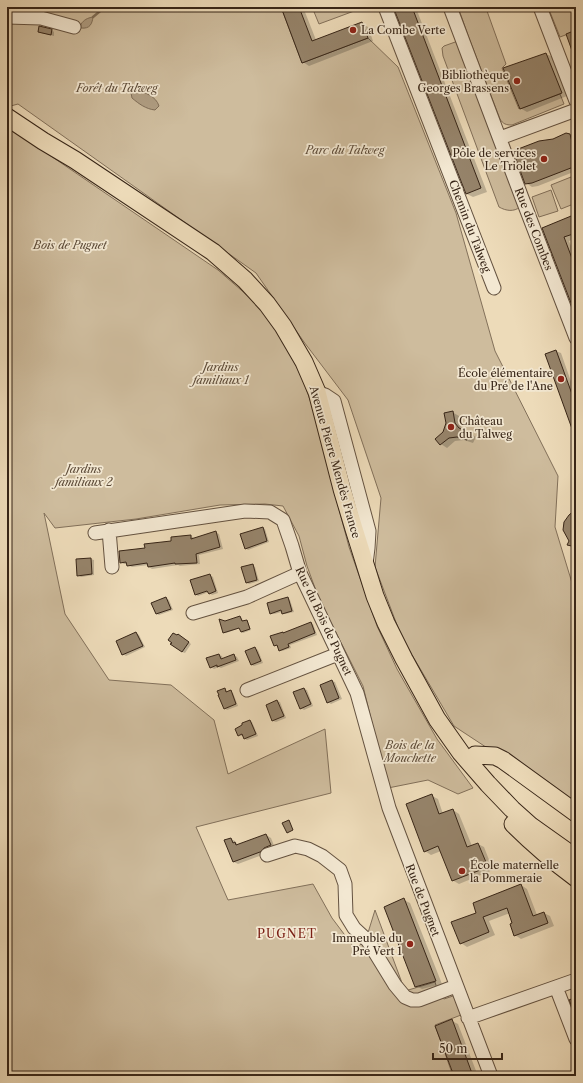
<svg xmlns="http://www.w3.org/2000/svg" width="583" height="1083" viewBox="0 0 583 1083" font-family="'Libre Caslon Text',serif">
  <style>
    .green { fill: #cebc9d; stroke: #82705a }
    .water { fill: #af9d82; stroke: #7f6d57 }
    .shadow { fill: #0003 }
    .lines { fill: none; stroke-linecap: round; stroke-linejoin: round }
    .stream { stroke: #7f6d57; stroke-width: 2.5 }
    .building { fill: #96846b; stroke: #372517 }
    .minor-casing { stroke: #645240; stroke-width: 15 }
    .major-casing { stroke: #372517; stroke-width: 19 }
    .minor { stroke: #f3e8d2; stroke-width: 13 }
    .major { stroke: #eddbb9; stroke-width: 17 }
    .poi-dot { fill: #8f2418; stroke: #f3e8d2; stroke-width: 1.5 }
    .labels { text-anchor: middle; stroke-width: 3.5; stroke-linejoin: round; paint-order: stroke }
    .poi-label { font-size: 11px; fill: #372517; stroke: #f3e8d2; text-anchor: end }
    .park-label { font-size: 11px; font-style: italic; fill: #5d4b38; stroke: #f3e8d2 }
    .street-label { font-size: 11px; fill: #372517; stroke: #f3e8d2 }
    .neighbourhood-label { font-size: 12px; letter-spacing: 1px; fill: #7a1f14; stroke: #f3e8d2 }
  </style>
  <rect width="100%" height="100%" fill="#eddbb9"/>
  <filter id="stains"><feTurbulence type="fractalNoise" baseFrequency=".005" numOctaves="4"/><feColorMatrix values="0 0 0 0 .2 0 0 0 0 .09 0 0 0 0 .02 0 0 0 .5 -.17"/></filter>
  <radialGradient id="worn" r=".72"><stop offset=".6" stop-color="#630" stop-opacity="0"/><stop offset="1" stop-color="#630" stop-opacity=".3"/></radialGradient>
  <!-- green -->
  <path class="green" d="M7 7H281L302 63 368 38 398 67 456 213 495 351 558 476 555 527 576 596V808L542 784 463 732 454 726 402 638 375 567 381 498 348 400 304 342 256 273 18 104 7 107Z
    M312 7H365L319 24Z
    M458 7H497L487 11 506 64 502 68 519 109 560 94 564 104 512 125C506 125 503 124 500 119L469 38Z
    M548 7H576V31L560 37Z
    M458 41 520 207C514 212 506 211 499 207L443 56 442 48 444 46Z
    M7 126 218 270 256 303 280 333 303 380 321 431 336 498 349 547 377 626 397 669 437 739 473 788 458 794 428 780 388 788 363 686 319 599 307 566 299 536 283 506 265 504 220 505 136 519 55 528 44 513 65 614 109 680 171 685 214 720 228 774 325 729 331 793 196 827 228 900 313 884 332 918 356 950 367 936 375 910 405 991 435 982 439 995 444 999 453 996 456 997 461 1011V1015L435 1025 453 1076H7Z
    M571 177 576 190V203L561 209 551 185Z
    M551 190 558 211 539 217 532 197Z"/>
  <!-- water -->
  <path class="water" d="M93 17C92 24 90 29 81 28V24C84 20 87 18 93 17Z
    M136 89C145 93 156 96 159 106L155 110C146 109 139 104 132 98L131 93 132 90Z"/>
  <!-- shadow -->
  <path class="shadow" d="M282 7H303L316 40 361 23 368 27 373 41 309 66 303 62Z
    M402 7 416 8 487 192 473 197 467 194Z
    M52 30 54 32V36L41 33Z
    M546 54 553 57 567 96 527 112 520 108 505 69Z
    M570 135 576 139V171L538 186 532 187 526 183 553 140Z
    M576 215V238L569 241 576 258V313L543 228Z
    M556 351 561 353 576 396V436Z
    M452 412 459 416 461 427 464 431 476 437 473 443 464 440 455 441 447 448 441 444 444 432Z
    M263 528 265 529 269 542 248 550 246 548Z
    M215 532 219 534 223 549 199 555 200 564 180 566 178 565 152 569 149 567V565L132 567 128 565V564H124L121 562 146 549 191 536 194 538Z
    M91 559 94 560V575L81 577 78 575Z
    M252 565 255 567 259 581 249 584 246 582Z
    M210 575 213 577 218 593 212 595 209 592 198 596 196 594Z
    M166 598 169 600 173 610 159 615 157 614Z
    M288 598 290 600 294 612 285 614 282 612 274 614 271 613Z
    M240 617 242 618 243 622 246 621 248 622 251 630 243 633 241 632 240 628 226 633 224 632 225 622Z
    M311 623 313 624 317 635 290 645 291 648 282 651 280 650 278 646 275 645 283 633H284Z
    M136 633 139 635 145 647 126 656 123 654Z
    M180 636 191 644 185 653 182 652Z
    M255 648 258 650 263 663 254 666 252 665 246 652Z
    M219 655 222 656 223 659 234 655 237 657 239 661 221 668 219 667 214 669 211 667Z
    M332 681 335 682 342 699 331 704 328 702Z
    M225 689 228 692 230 691 233 693 238 706 227 710 225 708Z
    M304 689 307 690 313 706 304 710 301 708Z
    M277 701 280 702 286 718 276 722 273 721 270 714Z
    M250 721 252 722 258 736 247 740 244 738 243 736H242L239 735Z
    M432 796 438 799 443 814 453 810 459 814 472 846 478 844 484 847 493 870 459 884 452 880 441 851 431 855 425 851Z
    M266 835 271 838 275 848 265 854 238 864 234 862 231 839 235 841 238 845Z
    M521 885 527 889 537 915 544 913 550 916 554 926 521 939 515 935 514 924 510 913 489 921 495 935 467 947 461 943 478 913Z
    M404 900 410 903 442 984 422 989 416 986Z
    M452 1021 458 1024 478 1076H455Z"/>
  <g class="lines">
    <!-- stream -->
    <path class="stream" d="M93 17 105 7"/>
  </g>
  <!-- building -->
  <path class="building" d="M281 7H299L312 41 362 22 368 38 302 63Z
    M400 7H412L481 188 466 194 394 9Z
    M39 26 52 29 51 35 38 32Z
    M576 30V59H575L566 34Z
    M546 53 562 93 520 109 503 68Z
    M566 133 570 134 572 142H576V166L532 183 525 184 513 151 539 141 553 139Z
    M576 214V233L564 237 576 269V316L542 228Z
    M556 350 576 405V437H575L545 354Z
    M453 411 455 423 459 428 470 433 467 440 457 437 449 438 440 445 435 439 443 432 446 423 444 413Z
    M576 509V547L567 545 569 541 563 530 564 522 569 515Z
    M263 527 267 541 245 549 240 534Z
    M216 531 220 547 196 554 197 563 175 564V563L148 567 147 563 127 566 126 562 120 563 119 551 145 548 144 544 171 541V537L191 535V539Z
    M91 558 92 574 77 576 76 559Z
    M253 564 257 580 246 583 241 567Z
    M210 574 216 591 209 594 207 591 195 595 190 580Z
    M166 597 171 609 156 614 151 603Z
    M288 597 292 611 282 614 281 610 270 614 267 603Z
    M240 616 242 621 247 620 250 629 241 632 239 628 223 633 219 619 225 621Z
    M311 622 315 633 288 644 289 647 279 651 277 645 274 646 270 636 283 632V633Z
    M136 632 143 646 122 655 116 641Z
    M173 633 177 635 178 634 189 642 182 652 170 644 172 643 168 640Z
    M255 647 261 661 251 665 245 651Z
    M219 654 221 659 234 654 236 660 217 667V665L210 668 206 658Z
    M332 680 339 698 327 703 320 685Z
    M225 688 226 692 231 690 236 704 224 709 218 695H219L217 691Z
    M304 688 311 704 300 709 293 692Z
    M277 700 284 716 272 721 266 705Z
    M250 720 256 734 244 739 242 734 238 736 235 729 242 725V723Z
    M432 794 439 814 453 809 467 847 478 843 488 867 452 881 438 846 424 852 406 804Z
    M289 820 293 830 287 833 282 823Z
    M266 834 271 845 264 848 260 852 233 862 224 840 231 838 233 843 235 842 236 845Z
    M521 884 533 916 544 912 548 923 514 936 510 924 512 923 507 908 483 917 489 932 460 944 451 922 476 913 473 903Z
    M404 898 436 981 415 987 384 907Z
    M576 997V1017L569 1000Z
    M452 1019 473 1076H454L435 1026Z"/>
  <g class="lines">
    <defs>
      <path id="minor" d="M385 7 494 288
        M450 7 522 198 576 338
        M540 7 576 101
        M7 17 41 18 74 27
        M500 138 576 110
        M317 392 325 395 334 401 369 531 368 548 366 564
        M109 530 112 567
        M95 533 245 511 270 512 283 520 292 546 300 573 357 693 389 808 491 1076
        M193 613 247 597 300 573
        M247 690 338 654
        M267 855 295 846 308 849 322 856 340 870 345 884 346 915 354 928 368 941 395 985 405 997 412 1000H419L456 986
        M556 987 576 1039
        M468 1018 576 980"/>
      <path id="major" d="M7 117 43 141 75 160 213 252 245 280 267 304 283 326 304 362 317 392 342 489 354 529 375 596 386 623 404 659 437 719 461 753 488 784 512 809 531 826 576 858
        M475 755 495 756 503 760 576 813
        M513 824C533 844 553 861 576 878"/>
    </defs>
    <!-- minor casing -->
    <use href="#minor" class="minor-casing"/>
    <!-- major casing -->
    <use href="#major" class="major-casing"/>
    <!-- minor -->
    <use href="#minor" class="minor"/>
    <!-- major -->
    <use href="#major" class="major"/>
  </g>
  <!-- markers -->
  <g class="poi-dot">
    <circle cx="353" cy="30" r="4"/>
    <circle cx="517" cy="81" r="4"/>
    <circle cx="544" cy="159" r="4"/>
    <circle cx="561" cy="379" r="4"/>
    <circle cx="451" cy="427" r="4"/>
    <circle cx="462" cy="871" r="4"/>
    <circle cx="410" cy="944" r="4"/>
  </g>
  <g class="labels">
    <!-- poi labels -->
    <g class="poi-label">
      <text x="361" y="34" text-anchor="start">La Combe Verte</text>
      <text x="509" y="79">Bibliothèque<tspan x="509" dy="13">Georges Brassens</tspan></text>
      <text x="536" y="157">Pôle de services<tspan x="536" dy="13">Le Triolet</tspan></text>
      <text x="553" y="377">École élémentaire<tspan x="553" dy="13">du Pré de l'Ane</tspan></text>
      <text x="459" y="425" text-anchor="start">Château<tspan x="459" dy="13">du Talweg</tspan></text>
      <text x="470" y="869" text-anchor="start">École maternelle<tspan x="470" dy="13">la Pommeraie</tspan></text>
      <text x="402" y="942">Immeuble du<tspan x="402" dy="13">Pré Vert 1</tspan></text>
    </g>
    <!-- park labels -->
    <g class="park-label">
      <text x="117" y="92">Forêt du Talweg</text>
      <text x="345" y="154">Parc du Talweg</text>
      <text x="70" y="249">Bois de Pugnet</text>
      <text x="221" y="371">Jardins<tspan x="221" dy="13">familiaux 1</tspan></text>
      <text x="84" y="473">Jardins<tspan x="84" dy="13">familiaux 2</tspan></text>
      <text x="410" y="749">Bois de la<tspan x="410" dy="13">Mouchette</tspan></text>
    </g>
    <!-- street labels -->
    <g class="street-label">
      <text transform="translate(470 226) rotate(69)" y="4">Chemin du Talweg</text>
      <text transform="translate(534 229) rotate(69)" y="4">Rue des Combes</text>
      <text transform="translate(335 462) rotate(74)" y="4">Avenue Pierre Mendès France</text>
      <text transform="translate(324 621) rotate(65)" y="4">Rue du Bois de Pugnet</text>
      <text transform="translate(423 900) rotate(69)" y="4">Rue de Pugnet</text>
    </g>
    <!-- neighbourhood labels -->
    <g class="neighbourhood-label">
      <text x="287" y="938">PUGNET</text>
    </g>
  </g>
  <!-- margin -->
  <rect width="583" height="1083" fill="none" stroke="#eddbb9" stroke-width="24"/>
  <rect x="8" y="8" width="567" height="1067" fill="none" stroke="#372517" stroke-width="2"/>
  <rect x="12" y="12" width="559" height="1059" fill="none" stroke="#372517"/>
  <!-- scale -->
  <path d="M433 1053v6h69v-6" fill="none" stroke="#372517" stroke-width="2"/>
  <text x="439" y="1053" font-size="12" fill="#372517" stroke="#f3e8d2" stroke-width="3" paint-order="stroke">50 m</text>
  <rect width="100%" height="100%" filter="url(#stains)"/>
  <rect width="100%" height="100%" fill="url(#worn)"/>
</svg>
